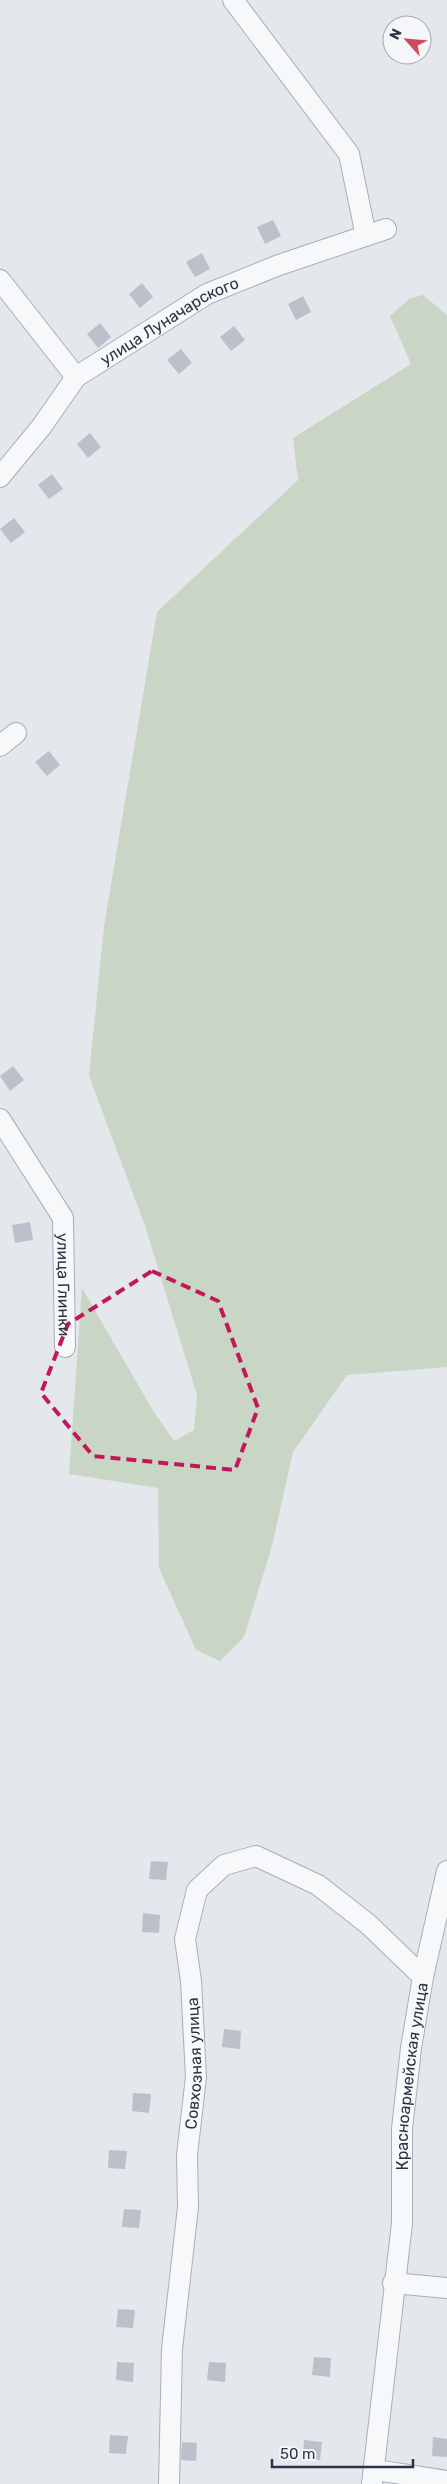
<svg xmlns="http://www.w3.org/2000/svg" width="447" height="2484" viewBox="0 0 447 2484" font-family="Rubik,sans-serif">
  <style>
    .green { fill: #c9d6c5 }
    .building { fill: #bbc0ca }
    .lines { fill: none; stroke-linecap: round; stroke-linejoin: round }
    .minor-casing { stroke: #a9aeb7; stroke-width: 22 }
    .minor { stroke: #f7f8fa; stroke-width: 20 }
    .marked { fill: none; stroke: #c2185b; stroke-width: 4; stroke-dasharray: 10 6; stroke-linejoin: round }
    .labels { text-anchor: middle; stroke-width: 4.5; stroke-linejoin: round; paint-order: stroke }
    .street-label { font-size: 16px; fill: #2b3445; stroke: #f4f6f9 }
  </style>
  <rect width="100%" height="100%" fill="#e4e7ec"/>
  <!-- green -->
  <path class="green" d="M423 295 447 315V1367L347 1375 293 1452 272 1546 244 1637 220 1661 196 1650 159 1568 158 1488 69 1474 82 1288 152 1409 174 1441 194 1430 197 1395 145 1226 89 1076 104 926 157 612 298 480 293 438 411 364 390 316 409 299Z"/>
  <!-- building -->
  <path class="building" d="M273 220 281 236 265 244 257 227Z
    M202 253 210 269 195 277 186 262Z
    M142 283 153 297 140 308 129 294Z
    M303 296 311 312 296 320 288 304Z
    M100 323 111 337 98 348 87 334Z
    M234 326 245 340 231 351 220 337Z
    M181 349 192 363 179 374 167 360Z
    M90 433 101 447 88 458 77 444Z
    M52 474 63 489 49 499 38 485Z
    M14 518 25 532 11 543 0 529Z
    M49 751 60 765 47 776 35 762Z
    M13 1066 24 1080 10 1091 0 1076Z
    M30 1222 33 1240 15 1243 12 1225Z
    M151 1861 168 1862 166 1880 149 1879Z
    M143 1913 160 1915 159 1933 142 1932Z
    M224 2029 241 2031 240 2049 222 2047Z
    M133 2093 151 2094 149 2113 132 2111Z
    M109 2150 127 2151 125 2169 108 2168Z
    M124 2209 141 2210 139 2228 122 2227Z
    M118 2309 135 2310 133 2328 116 2327Z
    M314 2357 331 2358 330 2377 312 2375Z
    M117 2362 134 2363 133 2382 116 2380Z
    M209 2362 226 2363 225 2382 207 2380Z
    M110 2435 128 2436 126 2454 109 2453Z
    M433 2437 447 2439V2457L432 2456Z
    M304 2440 322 2442 320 2460 303 2458Z
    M182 2442 197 2443 196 2461 181 2460Z"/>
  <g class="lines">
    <defs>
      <g id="minor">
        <path d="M233 0 349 154 366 236"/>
        <path d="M0 280 76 377"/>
        <path id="s1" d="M0 477 42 426 76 377 207 294 279 265 386 229"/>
        <path d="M0 746 16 733"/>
        <path id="s2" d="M0 1119 63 1218 65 1347"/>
        <path d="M393 2283 447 2288"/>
        <path d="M376 2470 447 2481"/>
        <path id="s3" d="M169 2484 172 2349 188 2207 187 2155 196 2077 191 1981 185 1939 197 1890 224 1865 256 1856 318 1885 368 1924 423 1977"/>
        <path id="s4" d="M372 2484 402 2223V2129L411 2048 423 1977 447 1871"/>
      </g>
    </defs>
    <!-- minor casing -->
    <use href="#minor" class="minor-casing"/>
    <!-- minor -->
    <use href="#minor" class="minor"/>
  </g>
  <!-- marked area -->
  <path class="marked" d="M152 1271 218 1301 258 1408 235 1470 93 1456 41 1393 68 1324Z"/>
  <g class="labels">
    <!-- street labels -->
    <g class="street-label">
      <text dy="6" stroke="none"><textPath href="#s1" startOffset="235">улица Луначарского</textPath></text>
      <text dy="6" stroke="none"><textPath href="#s2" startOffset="184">улица Глинки</textPath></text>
      <text dy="6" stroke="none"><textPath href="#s3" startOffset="422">Совхозная улица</textPath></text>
      <text dy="6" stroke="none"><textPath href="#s4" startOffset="410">Красноармейская улица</textPath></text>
    </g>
  </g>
  <!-- north arrow -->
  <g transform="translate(407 40) rotate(297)"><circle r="24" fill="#f4f6f9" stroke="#a4a8b1"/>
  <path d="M0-4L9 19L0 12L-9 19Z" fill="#d1495b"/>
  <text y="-8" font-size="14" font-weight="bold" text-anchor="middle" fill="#2b3445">N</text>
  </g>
  <!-- scale -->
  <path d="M272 2459v8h141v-8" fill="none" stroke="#2b3445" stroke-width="2.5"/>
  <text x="280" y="2459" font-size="15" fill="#2b3445" stroke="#f4f6f9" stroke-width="4" paint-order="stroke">50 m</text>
</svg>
